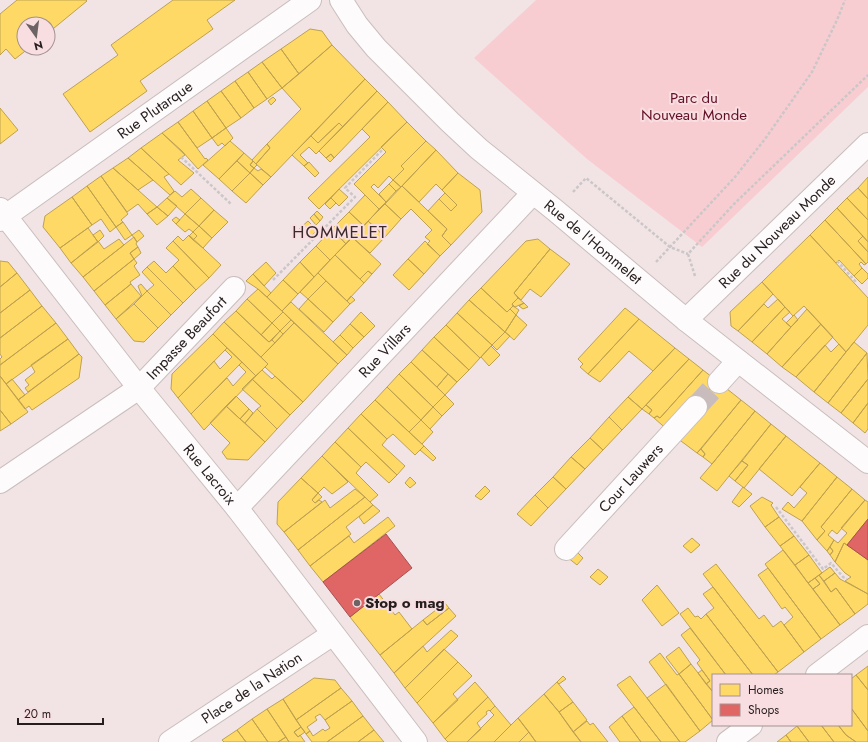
<svg xmlns="http://www.w3.org/2000/svg" width="868" height="742" viewBox="0 0 868 742" font-family="Jost,sans-serif">
  <style>
    .green { fill: #f8cdd2 }
    .homes { fill: #ffd966; stroke: #bea150 }
    .shops { fill: #e06666; stroke: #a85050 }
    .lines { fill: none; stroke-linecap: round; stroke-linejoin: round }
    .minor-tunnel { stroke: #c9bcbd; stroke-width: 22; stroke-dasharray: 22 11; stroke-linecap: butt }
    .minor-casing { stroke: #c9bebe; stroke-width: 24 }
    .path { stroke: #cbc6c7; stroke-width: 2.5; stroke-dasharray: 3 2; stroke-linecap: butt }
    .minor { stroke: #fdfbfb; stroke-width: 22 }
    .poi-dot { fill: #6d6364; stroke: #f8dee0; stroke-width: 1.5 }
    .labels { text-anchor: middle; stroke-width: 4; stroke-linejoin: round; paint-order: stroke }
    .park-label { font-size: 15px; fill: #620e26; stroke: #f8dee0 }
    .street-label { font-size: 15px; fill: #261d1e; stroke: #f8dee0 }
    .poi-label { font-size: 15px; font-weight: bold; fill: #261d1e; stroke: #f8dee0; text-anchor: start }
    .quarter-label { font-size: 17px; letter-spacing: 1px; fill: #3c292c; stroke: #f8dee0 }
  </style>
  <rect width="100%" height="100%" fill="#f2e4e5"/>
  <!-- green -->
  <path class="green" d="M536 0H868V87L702 247 587 159 474 58Z"/>
  <!-- homes -->
  <path class="homes" d="M17 0H86L87 1 48 33V24H24V48H29L15 59 6 49 0 55V14Z
    M173 0H235L207 20 213 29 140 81 147 91 90 132 63 94 118 55 111 45Z
    M310 29 322 31 332 45 299 74 281 49Z
    M332 45 365 79 271 177 256 164 270 148 267 144 301 109 282 88Z
    M281 49 299 74 282 88 262 62Z
    M262 62 282 88 267 99 248 72Z
    M248 72 267 99 254 108 235 81Z
    M365 79 377 91 343 127 339 123 318 143 311 136Z
    M235 81 254 108 241 118 221 91Z
    M221 91 241 118 226 128 207 101Z
    M377 91 388 102 334 158 331 154 326 158 319 151Z
    M273 97 276 100 271 105 268 101Z
    M207 101 226 128 212 138 193 111Z
    M388 102 407 122 319 209 308 198 370 137 362 129Z
    M0 108 18 130 0 144Z
    M193 111 212 138 197 148 178 122Z
    M178 122 205 159 206 158 208 160 198 169 182 151 162 133Z
    M407 122 426 141 401 166 404 169 393 180 389 176 378 188 374 184 371 187 386 202 379 209 354 184 386 152 381 147Z
    M339 123 343 127 316 154 309 147 300 155 308 163 304 166 292 155 311 136 318 143Z
    M226 128 233 138 225 146 222 143 218 146 212 138Z
    M162 133 185 155 178 160 194 173 181 185 141 148Z
    M230 141 244 153 219 179 203 165Z
    M426 141 436 150 401 187 393 180 404 169 401 166Z
    M267 144 270 148 256 164 252 160Z
    M141 148 169 174 164 177 174 191 170 195 128 158Z
    M436 150 458 173 442 190 436 184 419 202 402 186Z
    M244 153 253 161 250 165 254 168 250 173 237 161Z
    M331 154 334 158 330 162 326 158Z
    M128 158 153 180 138 190 113 168Z
    M237 161 250 173 232 191 219 179Z
    M253 161 257 165 254 168 250 165Z
    M309 162 319 173 315 177 304 166Z
    M113 168 138 190 157 207 147 214 138 204 127 212 101 176Z
    M254 168 258 171 261 169 271 177 263 185 250 173Z
    M250 173 263 185 246 203 232 191Z
    M458 173 480 190 482 212 451 245 442 236 447 229 428 211 439 199 451 211 457 205 442 190Z
    M101 176 128 214 121 220 123 222 116 227 87 186Z
    M868 177V199L858 188Z
    M393 180 401 187 396 191 389 184Z
    M389 184 396 191 386 202 379 194Z
    M87 186 116 227 110 232 101 219 92 225 72 197Z
    M402 186 447 229 442 236 451 245 440 256 427 244 430 241 425 237 432 230 411 209 401 219 385 204Z
    M858 188 868 199V220L847 198Z
    M191 189 201 198 185 214 167 198 175 191 182 197Z
    M339 189 348 197 339 206 331 198Z
    M445 193 457 205 451 211 439 199Z
    M365 195 379 209 364 226 349 212Z
    M72 197 92 225 60 248 43 227 45 216Z
    M167 198 177 206 168 216 157 207Z
    M201 198 214 210 199 226 185 214Z
    M331 198 336 203 330 209 325 204Z
    M847 198 868 220V242L837 208Z
    M385 204 401 219 385 237 368 221Z
    M157 207 168 216 157 225 147 214Z
    M837 208 863 236 858 241 868 252V262L866 264 825 220Z
    M214 210 228 222 212 238 199 226Z
    M317 211 323 217 320 221 314 214Z
    M349 212 364 226 346 244 332 229Z
    M185 214 199 226 193 232 189 229 185 232 176 224Z
    M314 214 320 221 316 225 310 218Z
    M176 217 180 220 176 224 172 220Z
    M825 220 866 264 864 265 861 262 859 264 862 268 854 276 839 260 836 263 810 235Z
    M308 221 317 230 309 239 299 229Z
    M368 221 385 237 370 253 352 237Z
    M123 222 132 235 125 240 116 227Z
    M199 226 212 238 203 248 193 240 197 236 193 232Z
    M88 228 98 242 71 263 60 248Z
    M332 229 346 244 330 260 316 246Z
    M100 230 104 236 98 242 93 235Z
    M139 230 144 236 137 242 132 235Z
    M193 232 197 236 193 240 189 236Z
    M189 235 221 265 209 278 173 241 178 236 183 241Z
    M810 235 868 298V325L846 352 804 306 793 316 762 282Z
    M863 236 868 242V252L858 241Z
    M134 237 137 242 136 244 138 247 130 253 134 259 94 291 83 277Z
    M352 237 381 264 372 274 368 271 360 279 335 255Z
    M119 239 124 245 83 277 71 263 98 241 104 249Z
    M538 239 550 249 514 293 518 298 512 304 513 306 507 312 481 288 526 241Z
    M173 241 209 278 196 290 173 266 179 260 166 248Z
    M425 241 440 256 424 274 408 259Z
    M316 246 330 260 314 277 300 262Z
    M138 247 141 253 134 259 130 253Z
    M550 249 570 264 541 297 530 289 521 300 514 293Z
    M335 255 364 283 347 301 318 273Z
    M134 259 137 263 134 266 140 275 130 282 131 284 105 305 94 291Z
    M408 259 424 274 409 290 393 275Z
    M0 261 8 262 17 273 0 287Z
    M154 261 166 273 173 266 196 290 183 303 147 267Z
    M266 262 276 273 264 286 253 274Z
    M300 262 314 277 298 294 283 280Z
    M147 267 183 303 171 315 147 291 154 285 142 272Z
    M862 268 868 274V278L862 284 854 276Z
    M368 271 372 274 364 283 360 279Z
    M17 273 30 290 0 313V287Z
    M318 273 326 281 308 299 300 292Z
    M253 274 271 293 267 297 258 289 246 281Z
    M283 280 298 294 282 311 267 297Z
    M326 281 350 304 333 322 308 299Z
    M762 282 773 294 738 331 731 326 730 312Z
    M131 284 141 296 116 319 105 305Z
    M141 284 147 291 142 296 138 286Z
    M481 288 507 312 510 309 516 315 505 332 469 300Z
    M258 289 283 312 272 323 247 299Z
    M30 290 42 306 0 338V313Z
    M147 291 171 315 158 328 134 304Z
    M351 296 355 300 350 304 347 301Z
    M518 298 524 303 515 307 512 304Z
    M247 299 272 323 261 335 236 311Z
    M308 299 333 322 324 332 299 309Z
    M778 299 785 307 752 342 738 331 764 304 768 308Z
    M469 300 505 332 492 345 457 313Z
    M291 302 347 355 338 364 282 311Z
    M524 303 528 307 523 309 519 306Z
    M134 304 158 328 144 342 134 341 116 319Z
    M42 306 56 323 0 365V359L2 357 0 354V338Z
    M513 306 519 310 516 315 510 309Z
    M785 307 790 312 782 319 791 327 767 354 752 342Z
    M625 308 639 319 588 374 580 367 583 364 578 359Z
    M807 309 821 324 782 367 767 354Z
    M236 311 269 342 272 340 275 343 261 357 224 322Z
    M283 312 291 320 280 331 272 323Z
    M361 312 375 326 364 337 350 324Z
    M457 313 492 345 480 358 446 325Z
    M516 315 527 325 514 340 505 332Z
    M794 315 798 320 791 327 786 323Z
    M639 319 675 348 653 371 629 351 600 382 588 374Z
    M291 320 294 323 283 334 280 331Z
    M224 322 268 364 256 376 213 334Z
    M56 323 68 339 6 384 0 376V365Z
    M272 323 280 331 269 342 261 335Z
    M294 323 338 364 303 402 265 367 268 364 261 357Z
    M350 324 364 337 353 348 340 335Z
    M821 324 833 337 796 377 782 367Z
    M446 325 480 358 469 370 434 337Z
    M280 331 283 334 275 343 272 340Z
    M505 332 510 336 497 350 492 345Z
    M213 334 227 348 178 398 171 389 172 374Z
    M340 335 353 348 347 355 333 342Z
    M434 337 469 370 457 382 422 350Z
    M68 339 79 354 28 392 25 388 29 385 25 380 35 372 31 365Z
    M854 342 867 353 828 403 814 392Z
    M839 344 846 352 814 392 796 377 825 345 831 352Z
    M491 346 500 355 489 366 481 357Z
    M227 348 242 362 191 414 178 398 214 361 220 369 232 357 225 350Z
    M675 348 689 359 642 409 628 397Z
    M422 350 448 374 437 387 411 362Z
    M867 353 868 379 841 413 828 403Z
    M79 354 82 357 79 378 32 410 29 406 25 409 18 400Z
    M689 359 703 370 660 418 657 416 654 418 649 414 652 410 646 405Z
    M242 362 256 376 204 430 191 414 227 378 233 386 246 372 239 365Z
    M411 362 445 395 433 407 399 374Z
    M262 370 272 379 275 376 303 402 290 415 252 379Z
    M703 370 717 381 670 432 654 418 657 416 660 418Z
    M399 374 433 407 421 420 387 387Z
    M448 374 457 382 445 395 437 387Z
    M0 376 28 412 11 424 0 410Z
    M12 379 25 395 18 400 6 384Z
    M252 379 290 415 277 429 257 409 261 406 242 389Z
    M868 379V403L853 423 841 413Z
    M717 381 741 400 697 453 677 438 694 406Z
    M387 387 421 420 409 432 375 400Z
    M445 395 454 404 442 416 433 407Z
    M236 396 249 409 240 419 226 406Z
    M628 397 642 409 622 430 609 417Z
    M375 400 424 446 415 455 393 434 387 439 361 414Z
    M741 400 755 411 712 464 703 457 705 454 701 449Z
    M868 403V429L865 433 853 423Z
    M646 405 652 410 649 414 642 409Z
    M226 406 265 442 248 460 227 459 222 452 230 443 210 423Z
    M433 407 442 416 430 429 421 420Z
    M249 409 253 413 245 423 240 419Z
    M257 409 277 429 265 442 245 423Z
    M0 410 11 424 0 431Z
    M755 411 771 424 717 491 700 478 712 464Z
    M361 414 387 439 382 445 405 466 397 475 348 428Z
    M609 417 622 430 603 450 590 438Z
    M421 420 433 432 422 444 409 432Z
    M771 424 786 436 744 488 735 481 748 465 742 461Z
    M348 428 397 475 389 483 366 462 361 467 335 442Z
    M786 436 820 463 792 496 759 469Z
    M590 438 603 450 585 469 571 457Z
    M335 442 361 467 356 473 378 495 370 502 322 456Z
    M424 446 436 458 433 461 420 450Z
    M701 449 705 454 703 457 697 453Z
    M322 456 348 482 332 494 324 487 318 493 301 478Z
    M571 457 585 469 566 489 553 477Z
    M742 461 748 465 735 481 729 476Z
    M820 463 837 477 802 521 782 509 788 502 794 508 807 493 800 487Z
    M410 477 416 483 410 488 405 483Z
    M553 477 566 489 548 508 535 495Z
    M837 477 852 489 821 527 825 531 817 540 802 521Z
    M301 478 318 493 312 500 315 503 319 500 322 502 284 532 277 524 278 502Z
    M485 486 490 491 481 500 475 496Z
    M743 487 752 494 739 507 732 502Z
    M355 489 365 497 298 550 284 532 325 500 330 508Z
    M852 489 865 500 837 534 832 530 828 535 834 540 827 551 817 540 825 531 821 527Z
    M318 493 322 497 315 503 312 500Z
    M535 495 548 508 531 526 517 514Z
    M365 497 373 505 346 527 351 534 310 566 298 550Z
    M762 497 773 503 771 505 779 517 765 527 750 506Z
    M865 500 868 502V519L847 545 844 543 835 562 830 555 833 551 830 547 834 540 838 543 847 533 841 528Z
    M373 505 380 511 364 524 359 517Z
    M388 517 395 526 323 582 310 566 349 536 354 543Z
    M779 517 794 536 780 546 765 527Z
    M794 536 809 555 795 565 780 546Z
    M692 538 700 545 691 553 683 546Z
    M844 543 868 560V594L845 581 851 577 845 573 835 562Z
    M830 547 833 551 830 555 827 551Z
    M574 549 583 558 577 565 567 557Z
    M783 550 840 625 821 639 765 564Z
    M809 555 822 573 808 583 795 565Z
    M716 564 759 619 764 615 773 627 781 621 804 652 778 672 703 574Z
    M830 567 835 573 824 581 819 575Z
    M768 568 821 639 804 652 784 625 793 617 785 607 782 609 758 575Z
    M598 569 608 577 600 585 590 577Z
    M835 573 840 579 868 594V604L855 614 836 588 831 592 824 581Z
    M819 575 831 592 836 588 855 614 840 625 813 589 820 584 815 578Z
    M815 578 820 584 813 589 808 583Z
    M657 585 679 613 662 626 642 600Z
    M713 587 778 672 774 675H753L706 614 714 608 703 594Z
    M379 594 395 615 399 612 412 629 380 655 350 617Z
    M445 603 449 608 427 625 423 620Z
    M449 608 456 616 394 673 380 655 423 620 427 625Z
    M688 608 695 617 698 616 701 619 706 614 753 675H726L680 614Z
    M690 628 726 675H713V692L706 684 710 681 697 663 700 660 681 635Z
    M451 630 458 636 405 688 394 673 423 646 427 652Z
    M679 647 691 664 679 674 666 657Z
    M444 649 458 662 417 703 405 688Z
    M660 653 677 675 679 674 713 720 700 731 649 662Z
    M458 662 472 676 453 694 458 700 433 723 417 703Z
    M691 664 713 692V720L679 674Z
    M868 666V690L856 675Z
    M702 670 710 681 706 684 698 673Z
    M856 675 868 690V731L851 708V679Z
    M563 676 566 679 559 684 557 682Z
    M630 676 647 698 680 742H661L617 685Z
    M314 678 335 680 341 688 296 720 283 699Z
    M475 682 488 697 445 739 433 723Z
    M557 682 573 702 559 712 544 694Z
    M666 684 700 731 685 742H680L647 698Z
    M341 688 352 701 325 720 320 714 315 717 317 720 307 727 310 731 306 734 296 720Z
    M544 694 559 712 581 742H536L518 718Z
    M488 697 495 706 490 711 489 710 486 712 487 714 477 723 481 729 467 742H448L445 739Z
    M283 699 301 727 294 732 298 737 300 735 305 742H289L267 709Z
    M352 701 363 716 327 742H312L306 734 310 731 313 736 323 729 325 731 330 728 325 720Z
    M573 702 587 720 573 732 559 712Z
    M495 706 511 725 494 742H467L494 715 490 711Z
    M634 707 661 742H641L622 716Z
    M851 708 868 731V742H856L846 735 838 725H851Z
    M267 709 286 737 278 742H268L252 719Z
    M363 716 374 730 358 742H327Z
    M622 716 641 742H620L609 727Z
    M518 718 529 732 519 742H494Z
    M252 719 268 742H246L237 730Z
    M587 721 590 725 593 723 608 742H581L573 732Z
    M798 725H821L834 742H809L797 726Z
    M821 725H838L846 735 856 742H834Z
    M797 726 809 742H791L786 735Z
    M301 727 305 732 298 737 294 732Z
    M237 730 246 742H224L222 740Z
    M374 730 384 742H358Z
    M529 732 536 742H519Z
    M786 735 791 742H777Z
    M286 737 289 742H278Z"/>
  <!-- shops -->
  <path class="shops" d="M868 519V560L847 545Z
    M386 534 412 568 350 617 323 582Z"/>
  <g class="lines">
    <!-- minor-tunnel -->
    <path class="minor-tunnel" d="M696 407 719 382"/>
    <defs>
      <g id="minor">
        <path id="s1" d="M341 0 357 25 376 48 450 122 479 149 556 211 686 320 868 462"/>
        <path id="s2" d="M0 209 139 388 237 508 416 742"/>
        <path id="s3" d="M0 220 310 0"/>
        <path id="s4" d="M686 320 868 144"/>
        <path d="M719 382 738 361"/>
        <path id="s5" d="M0 482 139 388 234 288"/>
        <path id="s6" d="M237 508 533 193"/>
        <path id="s7" d="M566 549 696 407"/>
        <path d="M817 675 868 636"/>
        <path id="s8" d="M170 742 333 634"/>
        <path d="M728 742 751 725"/>
      </g>
    </defs>
    <!-- minor casing -->
    <use href="#minor" class="minor-casing"/>
    <!-- path -->
    <path class="path" d="M181 157 231 204
      M573 192 586 178 670 247 688 254
      M837 261 857 283
      M656 262 735 177 765 139 812 72 837 20 845 0
      M695 276 688 254 734 204 868 75
      M273 280 355 197 345 188 383 149
      M776 507 823 569 831 563 843 577 847 579"/>
    <!-- minor -->
    <use href="#minor" class="minor"/>
  </g>
  <!-- markers -->
  <circle class="poi-dot" cx="357" cy="603" r="4"/>
  <g class="labels">
    <!-- park labels -->
    <g class="park-label">
      <text x="694" y="103">Parc du<tspan x="694" dy="17">Nouveau Monde</tspan></text>
    </g>
    <!-- street labels -->
    <g class="street-label">
      <text dy="5" stroke="none"><textPath href="#s3" startOffset="190">Rue Plutarque</textPath></text>
      <text dy="5" stroke="none"><textPath href="#s4" startOffset="127">Rue du Nouveau Monde</textPath></text>
      <text dy="5" stroke="none"><textPath href="#s1" startOffset="351">Rue de l'Hommelet</textPath></text>
      <text dy="5" stroke="none"><textPath href="#s5" startOffset="237">Impasse Beaufort</textPath></text>
      <text dy="5" stroke="none"><textPath href="#s6" startOffset="216">Rue Villars</textPath></text>
      <text dy="5" stroke="none"><textPath href="#s2" startOffset="338">Rue Lacroix</textPath></text>
      <text dy="5" stroke="none"><textPath href="#s7" startOffset="96">Cour Lauwers</textPath></text>
      <text dy="5" stroke="none"><textPath href="#s8" startOffset="98">Place de la Nation</textPath></text>
    </g>
    <!-- poi labels -->
    <g class="poi-label">
      <text x="365" y="608">Stop o mag</text>
    </g>
    <!-- quarter labels -->
    <g class="quarter-label">
      <text x="340" y="238">HOMMELET</text>
    </g>
  </g>
  <!-- legend -->
  <rect x="712" y="674" width="140" height="52" fill="#f8dee0" stroke="#a49192"/>
  <rect x="720" y="684" width="20" height="12" fill="#ffd966" stroke="#a49192"/>
  <text x="748" y="694" font-size="12" fill="#261d1e">Homes</text>
  <rect x="720" y="704" width="20" height="12" fill="#e06666" stroke="#a49192"/>
  <text x="748" y="714" font-size="12" fill="#261d1e">Shops</text>
  <!-- north arrow -->
  <g transform="translate(36 36) rotate(166)"><circle r="19" fill="#f8dee0" stroke="#a49192"/>
  <path d="M0-3L7 15L0 10L-7 15Z" fill="#6d6364"/>
  <text y="-6" font-size="11" font-weight="bold" text-anchor="middle" fill="#261d1e">N</text>
  </g>
  <!-- scale -->
  <path d="M18 718v6h85v-6" fill="none" stroke="#261d1e" stroke-width="2"/>
  <text x="24" y="718" font-size="12" fill="#261d1e" stroke="#f8dee0" stroke-width="3" paint-order="stroke">20 m</text>
</svg>
